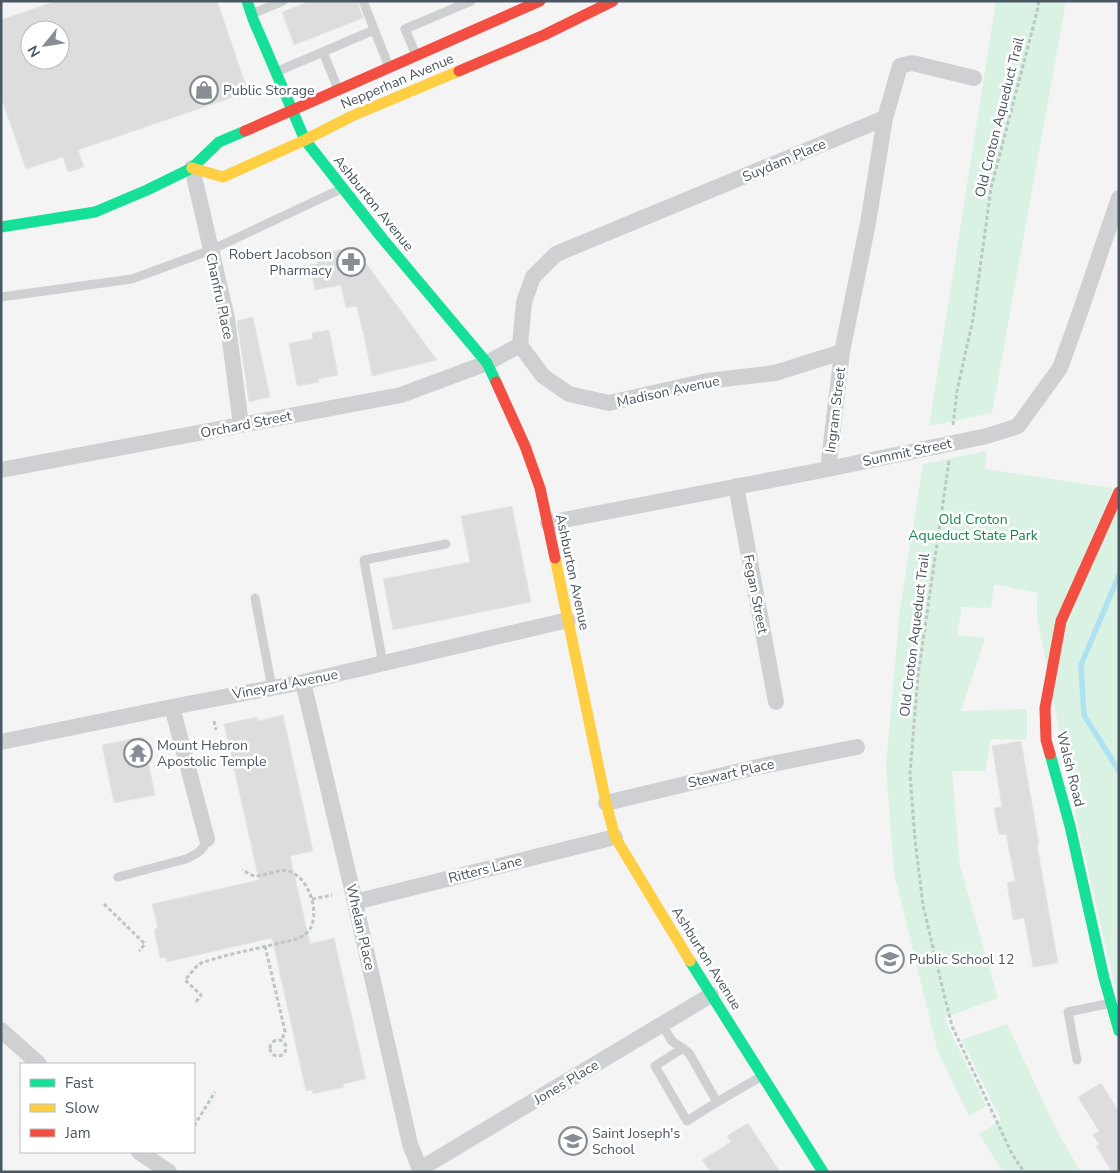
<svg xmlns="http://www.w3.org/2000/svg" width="1120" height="1173" viewBox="0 0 1120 1173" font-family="'Nunito Sans',sans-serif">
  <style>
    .green { fill: #d9f2e3 }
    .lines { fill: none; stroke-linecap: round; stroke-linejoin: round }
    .stream { stroke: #aee2f0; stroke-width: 5.5 }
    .building { fill: #ddddde; stroke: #e5e6e7; fill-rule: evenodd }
    .path { stroke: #bcc7c4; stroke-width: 3; stroke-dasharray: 4 2.5; stroke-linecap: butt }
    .lane { stroke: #ced0d2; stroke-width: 9 }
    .street { stroke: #ced0d2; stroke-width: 16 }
    .fast { stroke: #16e098; stroke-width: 11 }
    .slow { stroke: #ffcf43; stroke-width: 11 }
    .jam { stroke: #f24e42; stroke-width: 11 }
    .labels { text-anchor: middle; stroke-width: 5; stroke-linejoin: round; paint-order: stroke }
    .street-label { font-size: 14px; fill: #4a5661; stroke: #fff }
    .poi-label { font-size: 14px; fill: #4a5661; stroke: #fff; text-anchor: start }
    .park-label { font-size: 14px; fill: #17864f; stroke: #fff }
  </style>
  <rect width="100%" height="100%" fill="#f4f4f4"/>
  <!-- green -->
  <path class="green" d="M996 1H1066L992 413 929 426Z
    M987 451 985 469 1119 489V1004L1076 817 1037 616V593L994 584 991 608 962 607 957 635 985 638 961 711 1027 709V740L991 739 985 771H952L960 866 998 998 944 1018 986 1106 969 1116 938 1052 894 873 886 766 900 608 923 464Z
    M1007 1024 1057 1131 1081 1172H1003L979 1134 1001 1120 962 1040Z"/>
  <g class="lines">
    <!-- stream -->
    <path class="stream" d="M1119 575 1081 665 1084 715 1119 771"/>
  </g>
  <!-- building -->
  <path class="building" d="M56 1H217L248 92 78 150 84 167 68 172 63 157 26 169 1 97V20ZM30 30H60V60H30Z
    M310 1H357L363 18 294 45 282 12Z
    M354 247 437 360 372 376 363 330H362L357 306 346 308 341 285 315 290 310 265 318 264 315 255Z
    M253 317 270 397 249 402 237 321Z
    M329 330 338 375 318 379 319 382 297 386 289 343 313 339 312 333Z
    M512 506 531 602 393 630 383 579 470 562 461 516Z
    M283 715 313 851 290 856 291 860 310 944 334 938 366 1079 343 1084 344 1087 313 1094 312 1090 306 1091 272 938 167 962 166 957 160 958 154 929 158 928 152 904 259 880 224 724 257 717 258 721Z
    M143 737 155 795 114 803 102 745Z
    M1021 741 1039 844 1037 845 1058 963 1033 967 1024 918 1013 920 1007 883 1015 881 1006 834 999 835 994 808 1002 807 992 746Z
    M1101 1083 1119 1112V1172H1112L1096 1146 1099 1144 1093 1135 1099 1131 1078 1097Z
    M748 1123 780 1172H711L702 1160 731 1142 727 1136Z"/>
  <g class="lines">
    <!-- path -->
    <path class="path" d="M953 425 957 391 973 319 991 188 1036 16 1039 1
      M949 461 918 675 910 774 915 840 923 905 942 986 952 1026 1012 1154 1024 1172
      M214 721 216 730
      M312 899 332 895
      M104 904 145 944 139 951
      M265 946 285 1031 282 1040
      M196 1002 201 995 185 980 197 966 201 963 224 956 297 939C302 936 307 934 310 929 320 912 309 879 291 872 280 867 267 876 256 876 251 876 247 872 242 870
      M270 1048a8 8 0 1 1 16 0a8 8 0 1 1-16 0Z
      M194 1126 215 1092"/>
    <!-- lane -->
    <path class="lane" d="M363 1 389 67
      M252 14 283 1
      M323 52 338 89
      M416 55 405 29 471 1
      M276 72 374 30
      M1 297 132 279 211 250 341 189
      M255 598 272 688
      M383 664 364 560 446 544
      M118 877 186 859C197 854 203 851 207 839
      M662 1025 672 1041 689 1053 717 1102 762 1076
      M683 1048 655 1066 687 1121 717 1102
      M1077 1060 1068 1012 1111 1003"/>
    <!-- street -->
    <path class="street" d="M192 168 227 318 241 425
      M520 345 524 302 533 277 556 254 885 118
      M520 345 543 376 569 394 609 403 707 381 775 373 842 352
      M828 469 842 352 868 223 885 118 900 66 912 63 974 78
      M1 470 401 395 487 363 520 345
      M736 486 776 702
      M548 523 828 469 987 436 1018 426 1060 368 1078 318 1119 198
      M303 682 355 902 410 1144 421 1172
      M172 707 207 839
      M1 742 172 707 303 682 568 620
      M606 803 757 767 857 747
      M355 902 615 837
      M1 1030 39 1064
      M139 1152 169 1172
      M420 1169 711 995"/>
    <!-- fast -->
    <path class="fast" d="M247 1 253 19 305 140 382 238 487 363 496 382
      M1 227 95 212 147 190 192 168 219 142 245 131
      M1050 754 1070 826 1104 978 1119 1031
      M690 961 823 1172"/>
    <!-- slow -->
    <path class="slow" d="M192 168 223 177 305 140 352 116 459 71
      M555 558 606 803 615 837 690 961"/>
    <!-- jam -->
    <path class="jam" d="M459 71 544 35 613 1
      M245 131 540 1
      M496 382 525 446 540 488 555 558
      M1050 754 1046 740 1045 708 1061 621 1119 492"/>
  </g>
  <!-- icons -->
  <defs>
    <symbol id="shop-ring" viewBox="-11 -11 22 22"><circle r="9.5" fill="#fff" stroke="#868d94" stroke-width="1.5"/><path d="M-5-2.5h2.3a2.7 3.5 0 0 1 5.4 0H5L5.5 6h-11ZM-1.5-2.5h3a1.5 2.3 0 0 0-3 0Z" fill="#868d94"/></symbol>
    <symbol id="pharmacy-ring" viewBox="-11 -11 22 22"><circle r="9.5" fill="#fff" stroke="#868d94" stroke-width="1.5"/><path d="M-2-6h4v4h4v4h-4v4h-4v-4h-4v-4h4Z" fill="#868d94"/></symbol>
    <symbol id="temple-ring" viewBox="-11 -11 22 22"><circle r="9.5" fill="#fff" stroke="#868d94" stroke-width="1.5"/><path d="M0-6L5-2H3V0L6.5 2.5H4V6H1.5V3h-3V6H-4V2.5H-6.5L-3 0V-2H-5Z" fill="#868d94"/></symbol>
    <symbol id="school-ring" viewBox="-11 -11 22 22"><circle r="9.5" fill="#fff" stroke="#868d94" stroke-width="1.5"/><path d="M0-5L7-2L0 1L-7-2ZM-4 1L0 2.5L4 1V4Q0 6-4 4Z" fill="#868d94"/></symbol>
  </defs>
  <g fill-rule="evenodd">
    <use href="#shop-ring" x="188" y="74" width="32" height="32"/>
    <use href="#pharmacy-ring" x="335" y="246" width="32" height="32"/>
    <use href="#temple-ring" x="122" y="737" width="32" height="32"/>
    <use href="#school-ring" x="874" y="943" width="32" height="32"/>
    <use href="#school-ring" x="557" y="1125" width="32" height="32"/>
  </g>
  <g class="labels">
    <!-- street labels -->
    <g class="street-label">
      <text transform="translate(397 81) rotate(-23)" y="5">Nepperhan Avenue</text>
      <text transform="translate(999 117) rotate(-76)" y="5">Old Croton Aqueduct Trail</text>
      <text transform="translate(784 160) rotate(-23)" y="5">Suydam Place</text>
      <text transform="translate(374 203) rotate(51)" y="5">Ashburton Avenue</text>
      <text transform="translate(220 296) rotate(78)" y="5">Chanfru Place</text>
      <text transform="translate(668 391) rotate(-12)" y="5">Madison Avenue</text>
      <text transform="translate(835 410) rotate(-83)" y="5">Ingram Street</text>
      <text transform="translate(246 424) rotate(-11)" y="5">Orchard Street</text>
      <text transform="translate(907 452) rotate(-12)" y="5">Summit Street</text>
      <text transform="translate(573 572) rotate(78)" y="5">Ashburton Avenue</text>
      <text transform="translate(756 594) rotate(79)" y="5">Fegan Street</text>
      <text transform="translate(914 635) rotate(-83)" y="5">Old Croton Aqueduct Trail</text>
      <text transform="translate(285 684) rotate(-11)" y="5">Vineyard Avenue</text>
      <text transform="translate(1071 769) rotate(76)" y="5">Walsh Road</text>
      <text transform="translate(731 773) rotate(-13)" y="5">Stewart Place</text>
      <text transform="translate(485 869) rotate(-14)" y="5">Ritters Lane</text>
      <text transform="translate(361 927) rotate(77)" y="5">Whelan Place</text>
      <text transform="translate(707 958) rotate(58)" y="5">Ashburton Avenue</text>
      <text transform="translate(566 1082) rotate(-31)" y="5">Jones Place</text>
    </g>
    <!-- poi labels -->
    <g class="poi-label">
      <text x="223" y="95">Public Storage</text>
      <text x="332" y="259" text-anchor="end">Robert Jacobson<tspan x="332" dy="16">Pharmacy</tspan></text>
      <text x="157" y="750">Mount Hebron<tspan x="157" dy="16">Apostolic Temple</tspan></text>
      <text x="909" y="964">Public School 12</text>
      <text x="592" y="1138">Saint Joseph's<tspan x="592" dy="16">School</tspan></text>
    </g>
    <!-- park labels -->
    <g class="park-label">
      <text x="973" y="524">Old Croton<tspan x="973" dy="16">Aqueduct State Park</tspan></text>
    </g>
  </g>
  <!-- border -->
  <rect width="1120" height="1173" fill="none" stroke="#4a5661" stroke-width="5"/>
  <!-- legend -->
  <rect x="20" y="1063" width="175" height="90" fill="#ffffff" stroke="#b7bbc0"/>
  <rect x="30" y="1079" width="25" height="8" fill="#16e098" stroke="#b7bbc0"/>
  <text x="65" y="1088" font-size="15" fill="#4a5661">Fast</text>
  <rect x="30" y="1104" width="25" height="8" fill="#ffcf43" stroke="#b7bbc0"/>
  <text x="65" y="1113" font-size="15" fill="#4a5661">Slow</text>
  <rect x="30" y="1129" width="25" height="8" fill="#f24e42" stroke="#b7bbc0"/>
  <text x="65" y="1138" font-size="15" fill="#4a5661">Jam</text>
  <!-- north arrow -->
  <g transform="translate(45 45) rotate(240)"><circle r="24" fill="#ffffff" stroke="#b7bbc0"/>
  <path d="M0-4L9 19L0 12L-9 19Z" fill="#868d94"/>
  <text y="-8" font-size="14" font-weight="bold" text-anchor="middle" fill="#4a5661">N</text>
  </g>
</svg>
